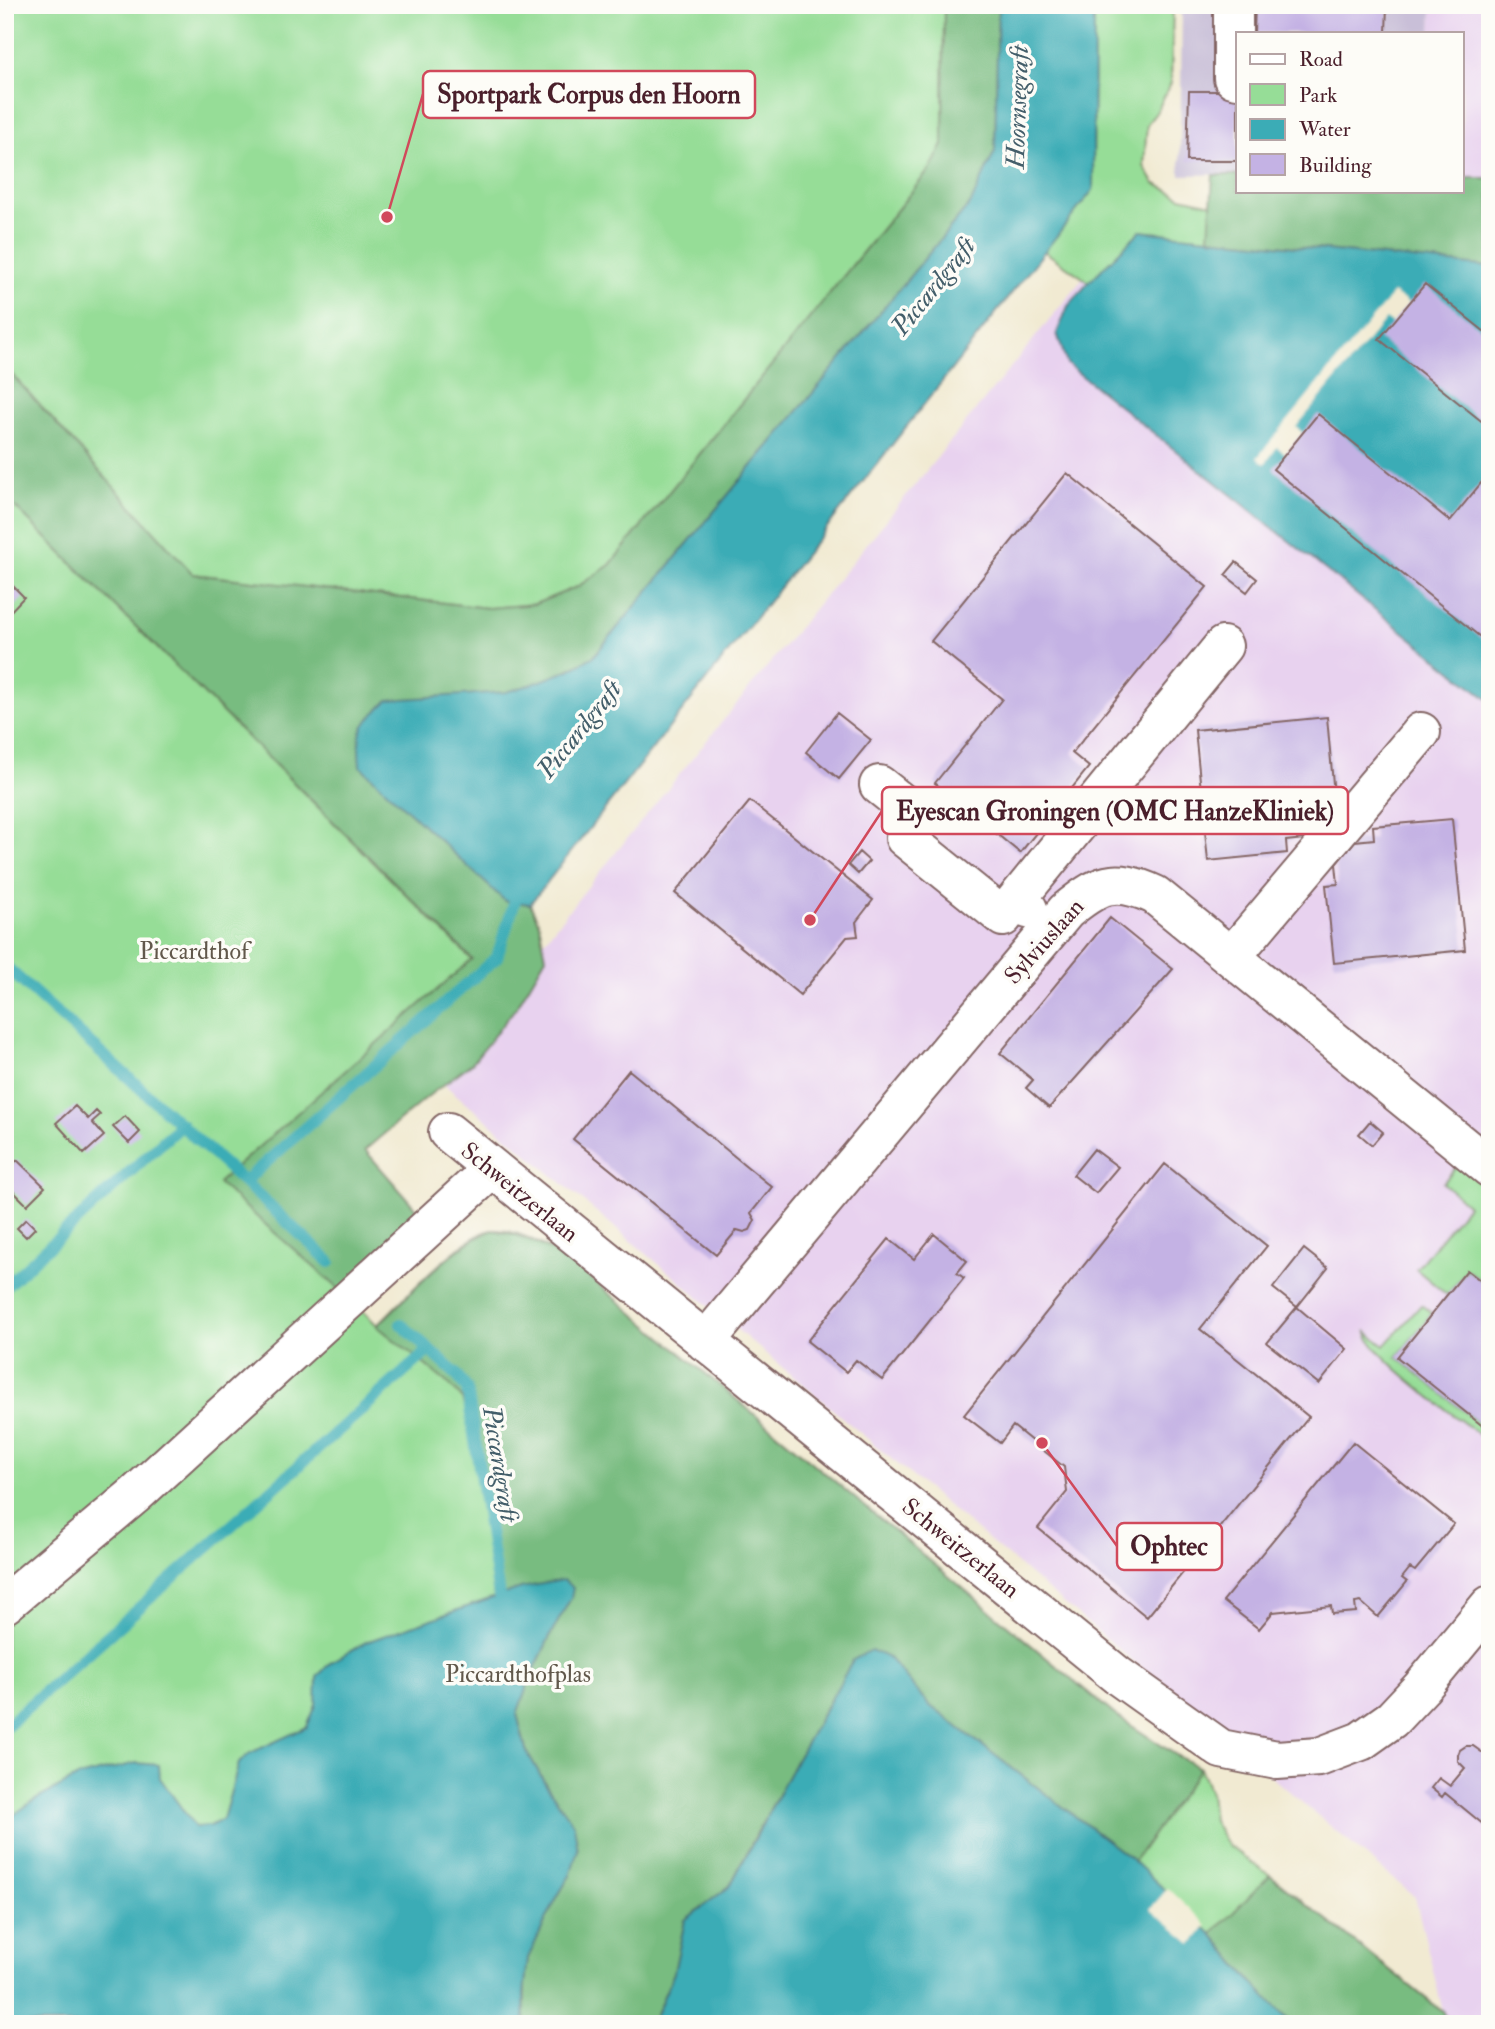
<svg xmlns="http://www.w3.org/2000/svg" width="1495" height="2029" viewBox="0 0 1495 2029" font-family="'IM FELL Double Pica',serif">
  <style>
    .built { fill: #e8d2ef }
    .industrial { fill: #c9bfd8 }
    .green { fill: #96dd97; stroke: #707e61; stroke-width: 2 }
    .forest { fill: #78bc80; stroke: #616e56; stroke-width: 2 }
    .water { fill: #3bacb6; stroke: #426670; stroke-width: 2 }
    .pier { fill: #f1ead2 }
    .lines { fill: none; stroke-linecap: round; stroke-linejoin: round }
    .stream { stroke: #3bacb6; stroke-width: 12 }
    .building { fill: #c4b2e4 }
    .minor-casing { stroke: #846665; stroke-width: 42 }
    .minor { stroke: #fff; stroke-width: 38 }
    .labels { text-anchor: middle; stroke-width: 7; stroke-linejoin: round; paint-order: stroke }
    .street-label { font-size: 24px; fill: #4a1f2b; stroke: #fdfcf7 }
    .park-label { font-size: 24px; fill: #61584b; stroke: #fdfcf7 }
    .water-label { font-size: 26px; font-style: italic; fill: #435e6a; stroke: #fdfcf7 }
    .leader { fill: none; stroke: #d1495b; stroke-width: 2.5 }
    .callout-dot { fill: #d1495b; stroke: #fdfcf7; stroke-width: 2.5 }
    .callout { fill: #fdfcf7; stroke: #d1495b; stroke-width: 2.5 }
    .callout-label { font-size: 26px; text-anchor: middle; font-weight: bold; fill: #4a1f2b }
  </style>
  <rect width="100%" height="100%" fill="#fdfcf7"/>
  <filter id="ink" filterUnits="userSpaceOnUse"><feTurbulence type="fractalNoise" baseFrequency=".0143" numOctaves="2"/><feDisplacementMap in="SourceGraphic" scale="14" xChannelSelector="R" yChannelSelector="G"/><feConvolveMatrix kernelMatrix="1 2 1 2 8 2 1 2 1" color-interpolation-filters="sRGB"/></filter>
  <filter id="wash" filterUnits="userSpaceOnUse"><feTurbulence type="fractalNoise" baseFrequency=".00686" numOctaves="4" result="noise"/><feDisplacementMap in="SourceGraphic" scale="28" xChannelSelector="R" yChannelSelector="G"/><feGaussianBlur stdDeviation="1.57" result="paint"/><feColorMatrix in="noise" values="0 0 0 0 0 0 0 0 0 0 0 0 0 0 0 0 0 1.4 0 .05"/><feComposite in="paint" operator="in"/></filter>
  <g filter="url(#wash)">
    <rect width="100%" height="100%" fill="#f1ead2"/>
    <!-- built -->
    <path class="built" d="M1432 5H1490V2024H1446L1415 1897 434 1076 1133 217 1462 191V33H1431Z"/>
    <!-- industrial -->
    <path class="industrial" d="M1182 5H1432L1431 33H1238V174L1180 175Z"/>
    <!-- green -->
    <path class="green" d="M5 5H944L943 145 931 168 610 565 577 587 535 604 488 608 192 574 5 367Z
      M1094 5H1173L1171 83 1156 113 1147 124 1144 166 1154 183 1181 197 1212 204 1209 238 1140 231 1089 282 1044 251 1093 190Z
      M5 497 472 960 219 1182 354 1302 377 1325C399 1304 466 1231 494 1230 523 1229 550 1250 574 1264L1115 1715 1176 1755 1200 1768 1210 1793 1213 1821 1228 1846 1270 1875 1444 2013 1449 2024H5Z
      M1464 1164 1490 1185V1288L1467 1270 1447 1295 1416 1269 1468 1205 1443 1183 1457 1166Z
      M1421 1305 1432 1313 1397 1357 1490 1432V1443C1466 1424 1371 1357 1367 1332L1385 1346Z"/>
    <!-- forest -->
    <path class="forest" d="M944 5H998L995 151 971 203 594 656C567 671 538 685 508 692 484 697 451 696 426 697L505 901 530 904 539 923 546 957 518 1005 472 1063 427 1097 365 1150 430 1225 354 1302 218 1183 472 959 5 497V367L193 574 488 608 535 604 577 587 610 565 931 168 943 145Z
      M1213 175H1238V191H1462V178H1490V267L1209 238Z
      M493 1230C529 1236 543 1246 574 1264L1115 1715 1176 1755 1200 1768 1134 1861 929 1705 889 1658 832 1696 757 1833 730 1886 685 1920 674 1973 655 2016V2024H525C525 2003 523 1979 528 1958 536 1932 556 1899 570 1875L546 1785 526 1750 517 1714 530 1679 551 1634 570 1598 494 1597 471 1421 461 1397 451 1386 377 1326C411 1294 451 1246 493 1230Z
      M1270 1875 1444 2013 1449 2024H1292L1251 1981 1212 1934Z"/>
    <!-- water -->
    <path class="water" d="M998 5H1094L1093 190 530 904 505 901 360 766C356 727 361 727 388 700L506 692 533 684 569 670 594 656 971 203 995 151Z
      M1140 231 1490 267V701L1067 364 1057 333 1068 306 1089 282Z
      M563 1580 573 1588 571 1598 551 1634 530 1679 517 1714 526 1750 546 1785 574 1825 578 1850 570 1875 556 1899 528 1958 524 1994 525 2024H5V1821L33 1801 78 1777 136 1763 159 1765 160 1778 195 1827 210 1826 223 1819 239 1763 250 1753 307 1727 316 1705 317 1677 330 1663 366 1642 521 1588Z
      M871 1650 889 1658 929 1705 1134 1861 1212 1934 1251 1981 1292 2024H655V2017L674 1973 685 1920 730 1886 797 1759 853 1660Z"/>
    <!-- pier -->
    <path class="pier" d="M1393 293 1409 303 1392 324 1386 319 1296 427 1303 433 1286 454 1277 447 1265 464 1257 458Z
      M1168 1888 1207 1925 1192 1944 1150 1909Z"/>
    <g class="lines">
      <!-- stream -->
      <path class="stream" d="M5 966 244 1182
        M330 1262 244 1182 497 957 519 888
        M5 1287 182 1124
        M401 1324 456 1374 467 1389 499 1596
        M5 1727 429 1350"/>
    </g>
    <g id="blocks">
      <!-- building -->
      <path class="building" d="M1255 5H1387L1386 33H1254Z
        M1189 91H1238V161H1187Z
        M1425 284 1490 336V428L1379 339Z
        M1318 414 1450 521 1490 472V645L1273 469Z
        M1067 473 1207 587 1072 753 1089 767 1020 853 935 783 1002 699 931 641Z
        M1236 562 1257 579 1247 592 1225 575Z
        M5 578 24 597 5 617Z
        M837 713 871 740 839 779 806 752Z
        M1327 717 1334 795 1322 796 1324 815 1304 839 1286 841 1287 853 1208 861 1195 730Z
        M750 801 873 900 856 922 858 936 847 937 800 995 675 893Z
        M1452 819 1465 950 1334 963 1326 885 1338 884 1336 864 1355 841 1374 839 1373 826Z
        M859 852 869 861 858 874 848 865Z
        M1110 918 1173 969 1049 1108 1026 1088 1033 1080 1000 1053Z
        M629 1070 772 1187 751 1213 755 1220 750 1230 744 1232 737 1230 716 1255 573 1139Z
        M75 1106 88 1119 96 1111 100 1115 92 1122 104 1136 84 1154 56 1123Z
        M125 1116 140 1132 129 1143 113 1127Z
        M1370 1121 1383 1132 1372 1145 1359 1134Z
        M1094 1149 1118 1167 1096 1193 1073 1175Z
        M17 1160 45 1187 27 1205 5 1183V1172Z
        M1165 1164 1267 1246 1200 1329 1309 1417 1147 1617 1038 1528 1067 1492 1064 1467 1013 1426 1000 1443 964 1415Z
        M26 1219 35 1228 26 1237 17 1228Z
        M934 1234 967 1261 957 1273 964 1278 882 1380 856 1360 846 1372 807 1341 889 1239 914 1259Z
        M1304 1249 1328 1268 1297 1307 1273 1288Z
        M1467 1270 1490 1288V1432L1397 1357Z
        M1297 1307 1347 1349 1319 1384 1267 1343Z
        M1353 1442 1454 1524 1415 1571 1410 1568 1402 1578 1407 1582 1378 1617 1361 1602 1355 1603 1356 1612 1332 1614 1331 1606 1273 1612 1259 1629 1223 1601Z
        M1466 1746H1473L1490 1758V1830L1445 1793 1442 1797 1431 1788 1439 1778 1450 1786 1465 1768 1458 1761V1755L1460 1750Z"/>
    </g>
  </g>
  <g filter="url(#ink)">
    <use href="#blocks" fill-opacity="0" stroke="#846665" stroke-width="2"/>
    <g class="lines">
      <defs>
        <path id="minor" d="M1233 5V78L1238 79
          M879 785 908 808 905 838 1003 917 1016 900 1028 909
          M1016 900 1223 646
          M1231 957 1421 732
          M448 1132 1117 1675 1221 1749 1277 1760 1319 1757 1361 1741 1392 1719 1422 1687 1490 1605
          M705 1342 1066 911C1099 884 1114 876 1155 895L1490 1168
          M5 1604 136 1494 492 1169"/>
      </defs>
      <!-- minor casing -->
      <use href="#minor" class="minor-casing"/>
      <!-- minor -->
      <use href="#minor" class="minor"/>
    </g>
  </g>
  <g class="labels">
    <!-- street labels -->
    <g class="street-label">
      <text transform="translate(1044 941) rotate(-48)" y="8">Sylviuslaan</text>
      <text transform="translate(520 1192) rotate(39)" y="8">Schweitzerlaan</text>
      <text transform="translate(961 1548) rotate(39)" y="8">Schweitzerlaan</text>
    </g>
    <!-- park labels -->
    <g class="park-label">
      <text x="194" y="959">Piccardthof</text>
      <text x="518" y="1682">Piccardthofplas</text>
    </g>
    <!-- water labels -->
    <g class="water-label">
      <text transform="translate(1017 107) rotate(-88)" y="9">Hoornsegraft</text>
      <text transform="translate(933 286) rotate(-51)" y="9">Piccardgraft</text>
      <text transform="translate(579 729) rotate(-51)" y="9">Piccardgraft</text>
      <text transform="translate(501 1464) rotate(81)" y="9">Piccardgraft</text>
    </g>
  </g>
  <!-- callouts -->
  <path class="leader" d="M387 217L423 94M810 920L882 811M1042 1443L1117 1546"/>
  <g class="callout-dot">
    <circle cx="387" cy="217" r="7"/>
    <circle cx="810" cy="920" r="7"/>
    <circle cx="1042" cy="1443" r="7"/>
  </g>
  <g class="callout">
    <rect x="423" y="71" width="332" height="47" rx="7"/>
    <rect x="882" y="787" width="466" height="47" rx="7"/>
    <rect x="1117" y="1523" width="105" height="47" rx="7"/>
  </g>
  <g class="callout-label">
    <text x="589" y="103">Sportpark Corpus den Hoorn</text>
    <text x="1115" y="820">Eyescan Groningen (OMC HanzeKliniek)</text>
    <text x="1169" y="1555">Ophtec</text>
  </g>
  <!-- margin -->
  <rect width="1495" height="2029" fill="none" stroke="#fdfcf7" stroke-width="28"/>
  <!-- legend -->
  <rect x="1236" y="32" width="228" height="161" fill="#fdfcf7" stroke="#b5a4a5" stroke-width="2"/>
  <rect x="1250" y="54" width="35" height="10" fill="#ffffff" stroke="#b5a4a5" stroke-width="2"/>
  <text x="1299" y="66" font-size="21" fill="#4a1f2b">Road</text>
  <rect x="1250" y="84" width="35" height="21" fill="#96dd97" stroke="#b5a4a5" stroke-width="2"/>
  <text x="1299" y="102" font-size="21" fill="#4a1f2b">Park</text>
  <rect x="1250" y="119" width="35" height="21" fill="#3bacb6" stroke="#b5a4a5" stroke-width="2"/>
  <text x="1299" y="136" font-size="21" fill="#4a1f2b">Water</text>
  <rect x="1250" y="154" width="35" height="21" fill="#c4b2e4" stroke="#b5a4a5" stroke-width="2"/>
  <text x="1299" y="172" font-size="21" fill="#4a1f2b">Building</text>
</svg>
